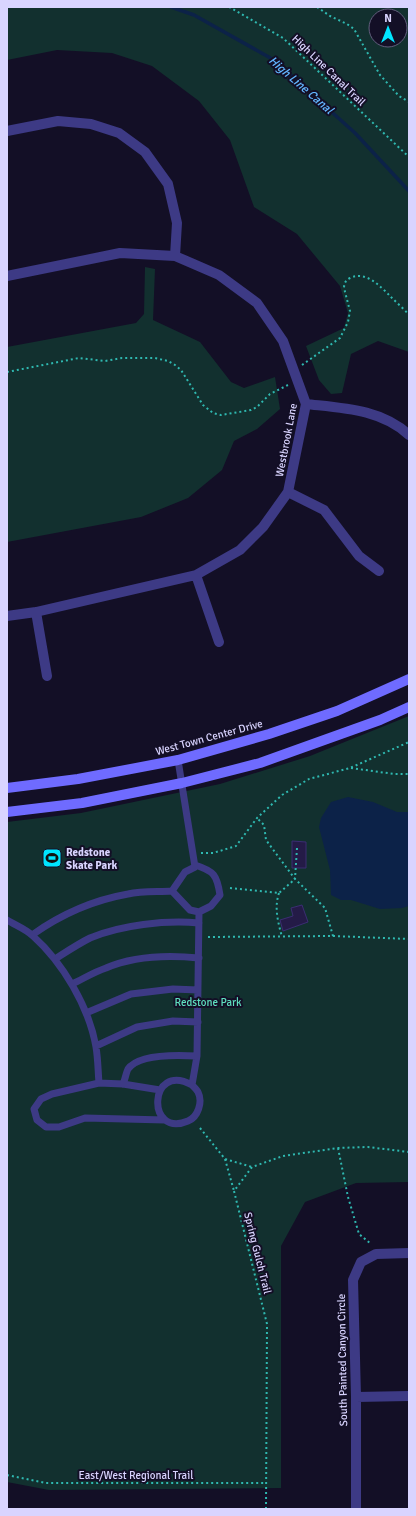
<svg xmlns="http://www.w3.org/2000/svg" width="416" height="1516" viewBox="0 0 416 1516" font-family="Signika,sans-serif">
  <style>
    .green { fill: #12302f; fill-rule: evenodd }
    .water { fill: #0c2248 }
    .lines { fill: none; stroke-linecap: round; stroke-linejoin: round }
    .stream { stroke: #0c2248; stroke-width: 3.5 }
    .building { fill: #241b47; stroke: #3b2d73 }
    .path { stroke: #2fb8b0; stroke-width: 2; stroke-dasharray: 2 3; stroke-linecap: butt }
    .lane { stroke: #3d3a85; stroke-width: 7 }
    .street { stroke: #3d3a85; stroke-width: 10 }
    .secondary { stroke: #6f6bff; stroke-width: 10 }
    .labels { text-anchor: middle; stroke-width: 4; stroke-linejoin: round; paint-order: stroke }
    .street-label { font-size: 11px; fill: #d9d4ff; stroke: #130f26 }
    .poi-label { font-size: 11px; font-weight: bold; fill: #d9d4ff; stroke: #130f26; text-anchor: start }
    .park-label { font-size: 11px; fill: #5fe0c0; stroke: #130f26 }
    .water-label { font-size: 12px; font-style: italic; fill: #62b6ff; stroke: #130f26 }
  </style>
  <rect width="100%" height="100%" fill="#130f26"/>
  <!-- green -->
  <path class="green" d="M7 7H409V352L378 341 351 354 342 393 331 394 319 380 306 346 344 328 348 313 340 286 297 234 254 207 230 140 199 101 152 66 112 53 57 50 7 60ZM376 16H400V40H376Z
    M145 267 155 269 153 320 200 342 231 382 244 388 275 377 280 409 257 429 234 441 222 470 188 498 141 517 7 542V347L136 323 144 314Z
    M409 716V1182L356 1183 305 1202 281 1246V1488L49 1490 7 1482V822L81 813 220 784 310 756Z"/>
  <!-- water -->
  <path class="water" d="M348 797 373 802 397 812H409V906L402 908 380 909 351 900H341L331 895 330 870 319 827 321 818 331 802Z"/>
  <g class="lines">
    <!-- stream -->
    <path class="stream" d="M171 7 194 15 274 60 355 133 409 191"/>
  </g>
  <!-- building -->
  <path class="building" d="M292 841 306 842V868H292Z
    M302 905 308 922 283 931 280 920 293 916 291 908Z"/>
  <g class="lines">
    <!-- path -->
    <path class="path" d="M229 7 283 38 409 157
      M317 7 330 16 347 24 354 29 380 75 399 96 409 102
      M302 365 340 338 348 322 350 311 344 288C344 283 346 280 350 278 366 270 381 287 391 297 397 303 404 309 409 315
      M7 372 79 358 105 361 122 358H155L168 361 175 365 181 370 203 405 213 413 221 415 251 410 257 407 270 394 288 385
      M351 768 394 774H409
      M297 848 295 879 325 908 333 936
      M201 853H213L236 846 257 818 282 795 309 779 350 768 409 742
      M230 888 279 893 295 879 266 840 264 825 257 818
      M279 893C274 908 278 922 282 937
      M208 937 333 936 409 939
      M200 1128 225 1159 252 1167
      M338 1148 348 1197 359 1234 371 1244
      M225 1159 234 1191
      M7 1475 46 1483H266
      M266 1509 267 1324 234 1191 252 1167 283 1156 338 1148 368 1147 409 1152"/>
    <!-- lane -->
    <path class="lane" d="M172 891 190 910 199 912
      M7 920C15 925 26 929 33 936 63 963 89 1007 96 1047 98 1059 98 1071 99 1083L52 1094 41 1099 34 1109 37 1120 46 1127H59L85 1118 165 1120
      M32 935C60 915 94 900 128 894 142 891 158 892 172 891L185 872 195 867 178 760
      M55 959C66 952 78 944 90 938 121 925 165 920 199 923
      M72 984C83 979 94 972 106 968 134 956 169 955 199 958
      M86 1013 131 994 173 989 198 990
      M96 1046 137 1027 173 1021 198 1022
      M99 1083 123 1084 160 1090
      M123 1084C125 1080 126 1073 128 1069 139 1053 180 1055 197 1056
      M192 1085C148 1061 146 1139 188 1121 198 1117 203 1102 198 1092 197 1090 194 1087 192 1085L197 1056 199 912 211 906 220 895C217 875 214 871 195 865"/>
    <!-- street -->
    <path class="street" d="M7 131 58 121 91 124 119 133 145 152 168 184 177 223 175 256
      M7 276 120 253 175 256 219 275 257 303 283 341 306 404 288 492 263 527 240 550 196 575 36 612 7 616
      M306 404C342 408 381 409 409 435
      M288 492 324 510 359 556 379 571
      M196 575 219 642
      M36 612 47 676
      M356 1397 409 1396
      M356 1509V1397L353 1280 361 1262 376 1254 409 1253"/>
    <!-- secondary -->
    <path class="secondary" d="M7 788 78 779 178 760 269 734 337 711 409 679
      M7 812 82 803 182 783 260 763 380 720 409 707"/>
  </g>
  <!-- icons -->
  <defs>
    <symbol id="stadium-square" viewBox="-11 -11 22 22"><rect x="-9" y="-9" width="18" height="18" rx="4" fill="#00e5ff" stroke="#130f26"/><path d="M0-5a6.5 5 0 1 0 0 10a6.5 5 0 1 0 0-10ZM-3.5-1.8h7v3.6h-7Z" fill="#111"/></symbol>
  </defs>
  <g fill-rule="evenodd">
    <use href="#stadium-square" x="41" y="847" width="22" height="22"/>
  </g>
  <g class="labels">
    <!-- street labels -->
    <g class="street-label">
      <text transform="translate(329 70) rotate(44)" y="4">High Line Canal Trail</text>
      <text transform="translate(286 440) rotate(-79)" y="4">Westbrook Lane</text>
      <text transform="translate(209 737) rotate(-15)" y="4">West Town Center Drive</text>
      <text transform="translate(258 1253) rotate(76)" y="4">Spring Gulch Trail</text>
      <text transform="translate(342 1360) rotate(-91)" y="4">South Painted Canyon Circle</text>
      <text x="136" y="1479">East/West Regional Trail</text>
    </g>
    <!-- poi labels -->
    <g class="poi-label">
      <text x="66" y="856">Redstone<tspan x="66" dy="13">Skate Park</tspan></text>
    </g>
    <!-- park labels -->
    <g class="park-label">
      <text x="208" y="1006">Redstone Park</text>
    </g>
    <!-- water labels -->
    <g class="water-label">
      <text transform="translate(301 85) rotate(41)" y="4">High Line Canal</text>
    </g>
  </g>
  <!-- border -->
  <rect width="416" height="1516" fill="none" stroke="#d9d4ff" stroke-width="16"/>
  <!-- north arrow -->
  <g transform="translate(388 28)"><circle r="19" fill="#130f26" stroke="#625e7d"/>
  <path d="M0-3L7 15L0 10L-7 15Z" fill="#00e5ff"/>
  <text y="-6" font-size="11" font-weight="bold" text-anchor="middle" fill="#d9d4ff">N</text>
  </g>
</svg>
